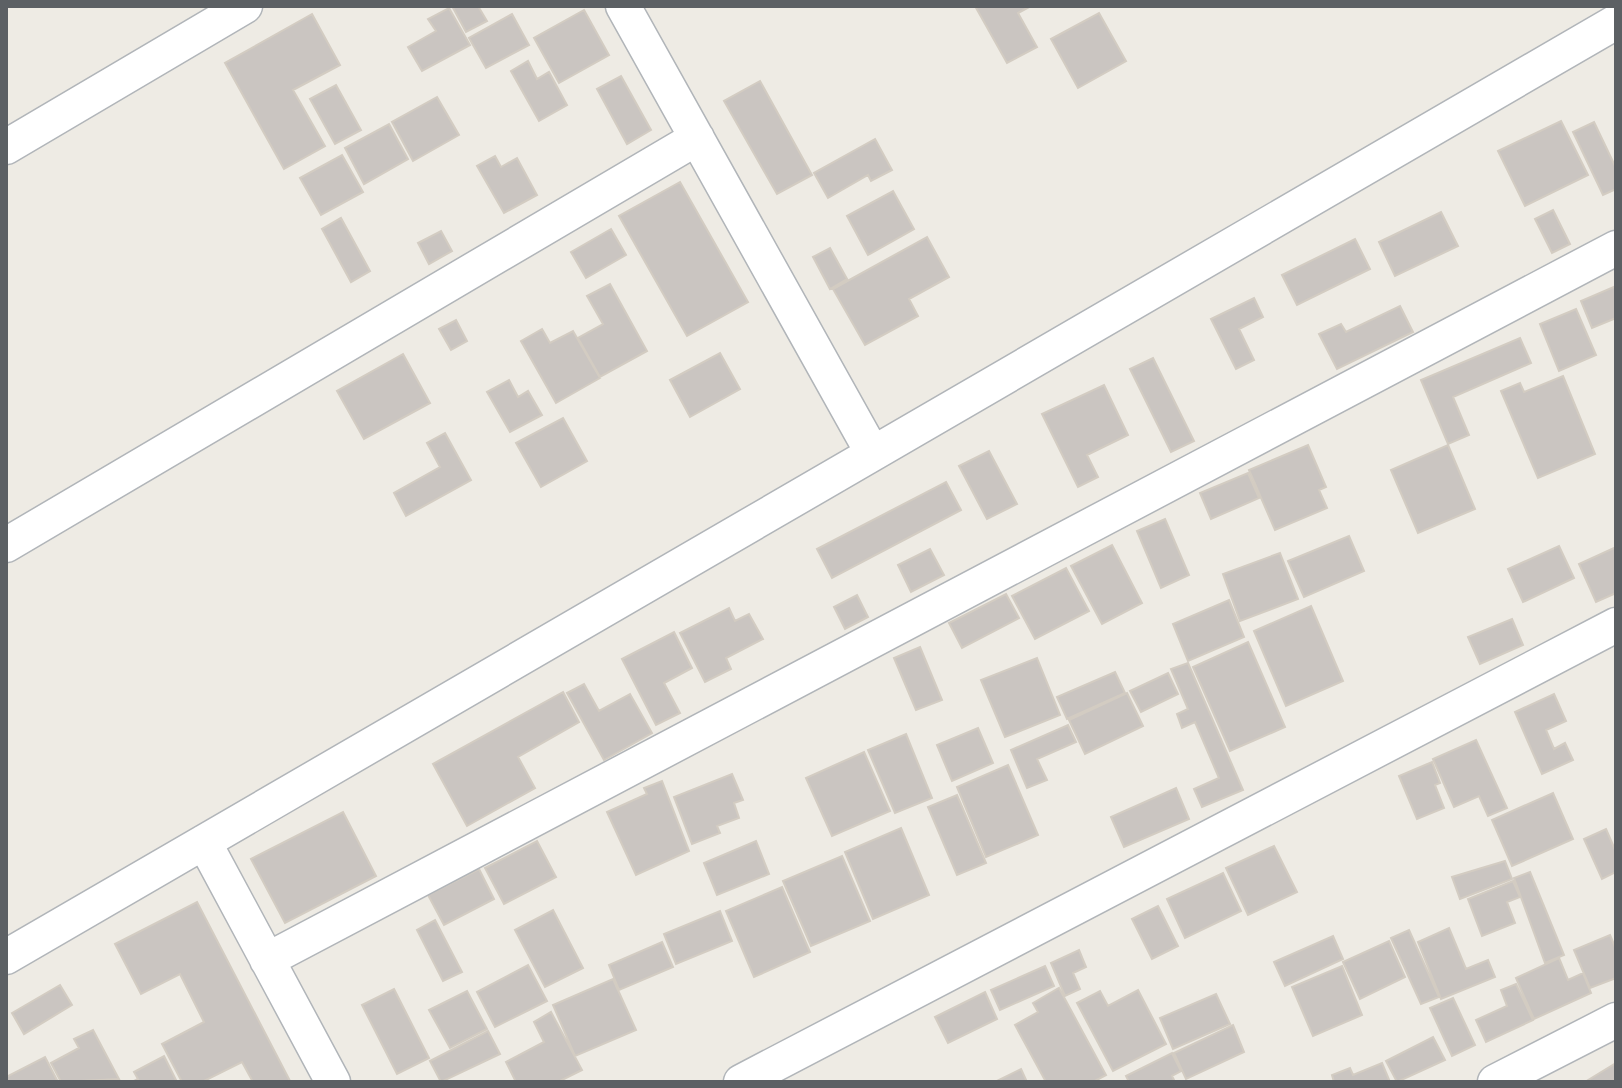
<svg xmlns="http://www.w3.org/2000/svg" width="1622" height="1088" viewBox="0 0 1622 1088" font-family="Ubuntu,sans-serif">
  <style>
    .building { fill: #cac5c1; stroke: #d3ccc2; stroke-width: 2 }
    .lines { fill: none; stroke-linecap: round; stroke-linejoin: round }
    .minor-casing { stroke: #b1b5b9; stroke-width: 37 }
    .minor { stroke: #fff; stroke-width: 34 }
  </style>
  <rect width="100%" height="100%" fill="#eeebe4"/>
  <!-- building -->
  <path class="building" d="M452 6H478L487 21 466 32Z
    M975 6H1031L1018 13 1037 47 1007 63Z
    M449 8 470 45 422 71 408 47 436 31 428 19Z
    M584 10 609 55 559 83 534 38Z
    M1099 13 1126 61 1078 88 1051 39Z
    M312 14 340 65 293 90 325 146 284 169 225 63Z
    M512 14 529 45 486 68 469 38Z
    M528 61 537 79 549 72 567 105 539 121 511 71Z
    M621 76 651 130 627 144 597 89Z
    M760 81 812 175 777 194 724 101Z
    M336 85 361 130 335 144 310 99Z
    M437 97 459 135 413 161 392 122Z
    M1561 121 1588 175 1525 206 1498 151Z
    M1594 122 1616 168V189L1603 195 1573 132Z
    M389 124 408 159 364 184 345 148Z
    M875 139 892 170 871 181 868 175 828 198 814 173Z
    M342 155 363 192 321 215 300 178Z
    M495 156 501 167 517 158 537 195 504 213 477 166Z
    M680 182 748 302 687 336 619 216Z
    M893 191 914 229 868 255 847 216Z
    M1553 210 1570 244 1552 253 1535 219Z
    M1441 212 1458 246 1395 276 1379 242Z
    M341 218 370 271 351 282 322 229Z
    M611 229 626 255 586 278 571 252Z
    M441 231 452 251 429 264 418 243Z
    M927 237 949 277 909 299 918 316 865 345 833 289Z
    M1355 239 1370 269 1297 305 1282 275Z
    M830 248 847 279 830 289 813 257Z
    M610 284 647 351 600 377 578 338 603 324 587 296Z
    M1616 286V318L1592 328 1581 301Z
    M1254 298 1263 317 1239 329 1254 360 1236 369 1211 319Z
    M1400 306 1413 332 1337 369 1319 334 1341 324 1346 332Z
    M1576 309 1596 355 1559 371 1540 324Z
    M456 320 467 341 451 350 439 329Z
    M542 329 550 343 573 331 600 378 556 403 521 341Z
    M1520 338 1531 363 1453 397 1469 435 1448 444 1421 380Z
    M720 353 740 389 690 417 670 380Z
    M403 354 430 403 364 439 337 391Z
    M1153 358 1194 441 1171 452 1130 369Z
    M1563 376 1595 454 1538 478 1501 391 1520 383 1524 392Z
    M509 380 518 397 528 391 542 415 510 432 487 392Z
    M1104 385 1128 435 1087 455 1098 477 1078 487 1042 414Z
    M563 418 587 461 541 487 516 443Z
    M445 433 471 480 406 516 394 493 440 467 427 443Z
    M1308 445 1326 487 1319 490 1327 508 1275 530 1249 470Z
    M1448 445 1475 509 1418 533 1391 470Z
    M989 451 1017 504 987 519 959 466Z
    M1248 473 1259 498 1211 519 1200 493Z
    M946 482 961 510 832 578 817 549Z
    M1165 519 1189 575 1161 588 1137 531Z
    M1349 536 1364 571 1304 597 1288 561Z
    M1112 545 1142 603 1102 624 1071 566Z
    M1559 546 1574 578 1523 602 1508 569Z
    M1616 547V593L1596 602 1579 564Z
    M930 549 944 575 911 592 898 565Z
    M1280 553 1298 599 1240 621 1223 574Z
    M1066 568 1089 611 1035 639 1012 596Z
    M1006 594 1019 618 962 648 949 623Z
    M857 595 868 617 845 629 834 607Z
    M1229 600 1244 637 1188 661 1173 624Z
    M1311 606 1343 681 1286 706 1254 631Z
    M729 608 735 621 749 614 763 639 726 658 731 669 705 682 680 633Z
    M1512 619 1523 645 1480 664 1468 637Z
    M674 632 692 668 664 683 680 713 656 725 622 659Z
    M1248 642 1285 727 1230 751 1193 667Z
    M920 647 942 700 916 710 894 658Z
    M1037 658 1060 715 1005 737 981 680Z
    M1188 663 1243 790 1202 807 1194 789 1219 778 1195 722 1182 728 1177 714 1188 709 1171 669Z
    M1115 672 1125 693 1067 719 1057 697Z
    M1168 673 1178 694 1141 712 1130 691Z
    M584 684 599 711 630 694 652 733 604 760 567 693Z
    M563 692 579 722 518 757 535 788 467 826 433 764Z
    M1127 693 1143 726 1085 754 1069 720Z
    M1554 694 1566 721 1546 730 1554 749 1565 743 1573 760 1542 774 1515 712Z
    M1068 725 1076 742 1037 759 1047 780 1027 788 1011 750Z
    M978 728 993 763 952 781 937 745Z
    M906 734 932 798 895 813 868 750Z
    M1476 740 1507 808 1488 816 1479 796 1454 807 1433 759Z
    M864 752 890 811 832 836 806 778Z
    M1432 762 1440 783 1435 785 1444 808 1417 819 1399 776Z
    M1008 765 1038 835 986 857 957 787Z
    M732 774 743 800 734 803 739 818 717 826 720 833 692 844 674 797Z
    M662 781 689 851 636 875 607 812 647 794 644 788Z
    M1176 788 1189 819 1124 847 1111 817Z
    M1553 793 1573 839 1512 866 1492 820Z
    M957 795 986 863 957 875 928 807Z
    M343 812 376 876 285 923 251 859Z
    M901 828 929 895 873 919 845 852Z
    M1606 829 1616 852V872L1602 879 1584 839Z
    M537 841 556 877 504 904 485 868Z
    M756 841 769 874 717 895 704 863Z
    M1274 846 1297 892 1248 915 1226 868Z
    M842 856 870 921 811 946 783 881Z
    M1505 861 1512 879 1460 899 1452 877Z
    M479 869 494 899 444 925 428 895Z
    M1530 872 1564 955 1545 963 1514 878Z
    M1223 873 1241 911 1185 938 1167 899Z
    M1513 881 1520 897 1507 902 1515 923 1482 936 1468 899Z
    M782 887 810 952 754 977 726 911Z
    M197 902 290 1081 287 1082H253L242 1062 202 1082H182L162 1044 204 1022 180 974 141 994 115 944Z
    M1158 906 1178 946 1152 959 1132 919Z
    M553 910 583 968 545 987 515 930Z
    M720 911 732 941 676 964 664 934Z
    M435 920 462 972 443 981 417 930Z
    M1449 928 1466 969 1488 960 1495 977 1441 999 1418 942Z
    M1409 930 1439 997 1421 1004 1391 938Z
    M1610 935 1616 949V978L1590 988 1574 950Z
    M1333 936 1343 959 1285 986 1274 962Z
    M1389 941 1405 977 1360 999 1343 962Z
    M662 942 673 967 619 990 609 965Z
    M1079 950 1086 967 1073 973 1080 989 1065 996 1051 963Z
    M1559 958 1568 980 1583 973 1591 993 1534 1019 1516 978Z
    M528 965 547 1001 495 1027 477 992Z
    M1045 966 1054 986 1000 1010 991 990Z
    M1342 966 1362 1015 1313 1036 1292 987Z
    M613 979 636 1030 575 1056 553 1005Z
    M1516 984 1533 1020 1486 1042 1476 1020 1507 1006 1501 990Z
    M60 985 72 1005 24 1034 12 1013Z
    M1059 988 1106 1075 1093 1082H1046L1015 1025 1038 1012 1033 1003Z
    M394 989 429 1058 397 1074 362 1005Z
    M1138 990 1166 1044 1113 1071 1077 1003 1100 991 1108 1006Z
    M467 991 487 1029 450 1048 429 1010Z
    M985 992 997 1019 948 1043 935 1017Z
    M1216 994 1230 1024 1173 1049 1160 1018Z
    M1453 998 1475 1045 1452 1056 1430 1008Z
    M551 1012 582 1070 558 1082H516L506 1062 544 1042 534 1022Z
    M1233 1025 1244 1052 1186 1079 1174 1053Z
    M93 1030 119 1079 61 1082 51 1063 79 1048 74 1039Z
    M488 1031 500 1054 441 1082 430 1061Z
    M1433 1037 1445 1060 1397 1082 1386 1061Z
    M1172 1053 1181 1071 1172 1076 1175 1082H1129L1126 1076Z
    M164 1056 177 1082H132L138 1079 134 1072Z
    M45 1057 58 1082H6V1077Z
    M1382 1063 1390 1082H1334L1332 1075 1350 1068 1353 1075Z
    M1616 1063V1082H1585Z
    M1021 1069 1027 1082H995Z"/>
  <g class="lines">
    <defs>
      <path id="minor" d="M623 6 872 452
        M6 147 245 6
        M6 545 697 138
        M204 842 333 1082
        M6 957 1616 22
        M267 960 1616 248
        M741 1082 1616 625
        M1495 1082 1616 1020"/>
    </defs>
    <!-- minor casing -->
    <use href="#minor" class="minor-casing"/>
    <!-- minor -->
    <use href="#minor" class="minor"/>
  </g>
  <!-- border -->
  <rect width="1622" height="1088" fill="none" stroke="#5c6064" stroke-width="16"/>
</svg>
